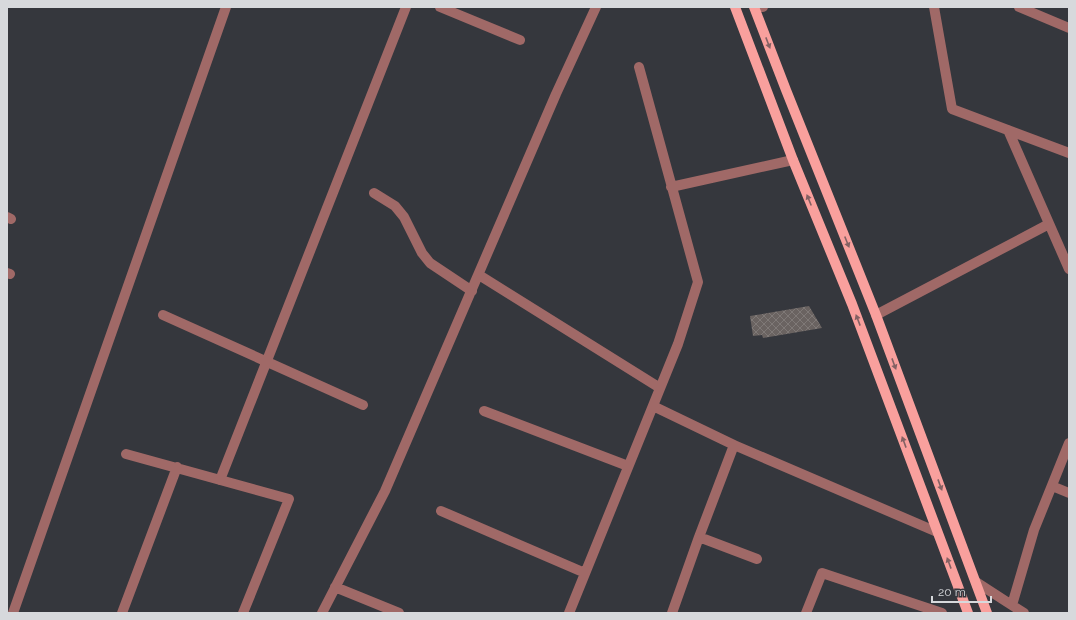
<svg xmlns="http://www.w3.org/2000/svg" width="1076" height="620" viewBox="0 0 1076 620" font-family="Raleway,sans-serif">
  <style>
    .building { fill: url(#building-cross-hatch) }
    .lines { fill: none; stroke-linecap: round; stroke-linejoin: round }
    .minor { stroke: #a06967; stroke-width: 10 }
    .major { stroke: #f9a09d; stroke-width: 10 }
    .oneway { fill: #836163 }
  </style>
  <defs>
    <pattern id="building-cross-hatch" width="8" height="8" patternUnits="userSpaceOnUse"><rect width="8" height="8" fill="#6a6361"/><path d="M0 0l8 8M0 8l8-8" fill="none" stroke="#7f7977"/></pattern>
  </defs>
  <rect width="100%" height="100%" fill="#35373d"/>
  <!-- building -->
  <path class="building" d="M809 306 822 328 763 338 762 335 753 336 750 316Z"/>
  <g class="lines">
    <!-- minor -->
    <path class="minor" d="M440 7 520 40
      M755 7H763
      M934 7 952 109 1069 153
      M1019 7 1069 28
      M1008 130 1069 269
      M671 187 793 160
      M374 193 395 206 404 217 422 253 430 263 472 291
      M7 217 11 219
      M7 273 10 274
      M479 275 660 388
      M163 315 363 405
      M876 315 1049 224
      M653 406 734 445 937 532
      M484 411 628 466
      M126 454 289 499 243 613
      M220 480 406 7
      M1052 486 1069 493
      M441 511 585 573
      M699 537 757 559
      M976 582 1024 613
      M335 587 399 613
      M1012 605 1034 530 1069 443
      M13 613 226 7
      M122 613 177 467
      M322 613 385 491 556 94 596 7
      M569 613 678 344 698 282 639 67
      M672 613 699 537 734 445
      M806 613 822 573 942 613"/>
    <!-- major -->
    <path class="major" d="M735 7 793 160 852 304 968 613
      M754 7 786 90 876 315 987 613"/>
  </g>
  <!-- one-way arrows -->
  <defs><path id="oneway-solid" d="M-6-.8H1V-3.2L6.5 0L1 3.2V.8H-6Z"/></defs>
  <g class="oneway">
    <use href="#oneway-solid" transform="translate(768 43) rotate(69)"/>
    <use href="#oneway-solid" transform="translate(809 200) rotate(-112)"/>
    <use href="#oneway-solid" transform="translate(847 242) rotate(68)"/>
    <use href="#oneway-solid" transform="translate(858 320) rotate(-111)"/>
    <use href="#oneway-solid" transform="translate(894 364) rotate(70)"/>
    <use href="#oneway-solid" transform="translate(904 442) rotate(-110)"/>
    <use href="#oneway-solid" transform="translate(940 485) rotate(70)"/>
    <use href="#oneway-solid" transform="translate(949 563) rotate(-110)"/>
  </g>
  <!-- border -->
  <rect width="1076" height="620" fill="none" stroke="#d7d9dc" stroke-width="16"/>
  <!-- scale -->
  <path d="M932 596v6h59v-6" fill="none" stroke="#d7d9dc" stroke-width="2"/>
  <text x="938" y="596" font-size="12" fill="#d7d9dc" stroke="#35373d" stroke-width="3" paint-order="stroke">20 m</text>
</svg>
